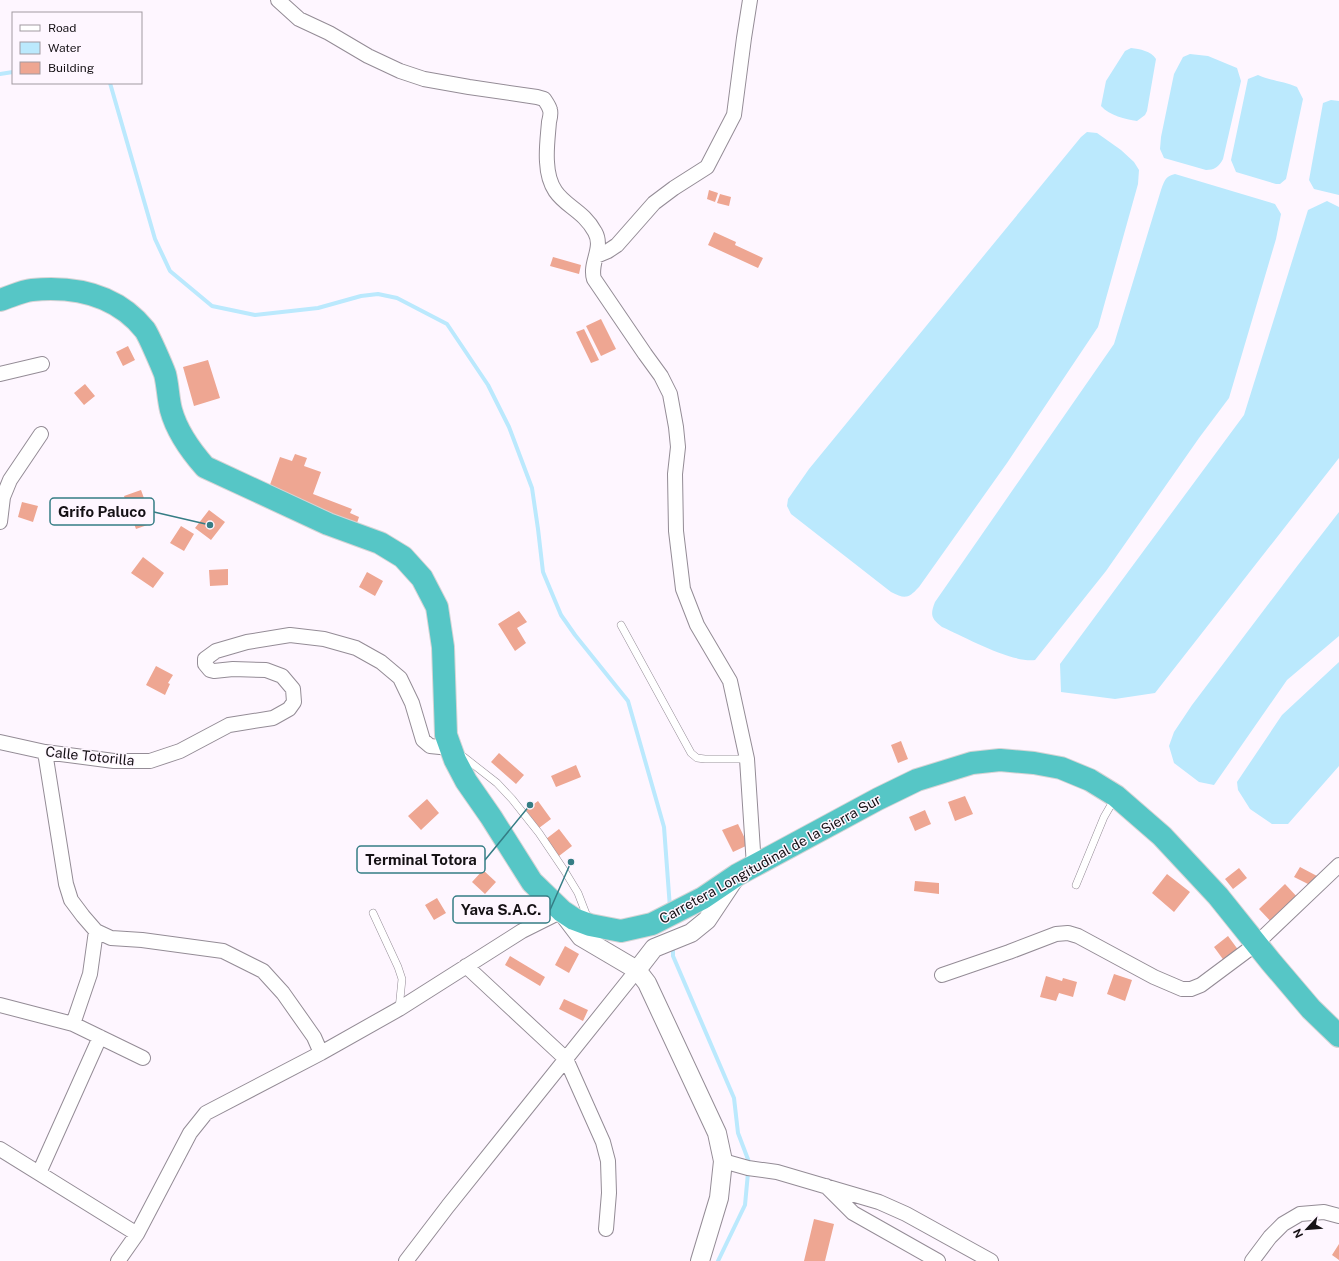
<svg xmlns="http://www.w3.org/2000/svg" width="1339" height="1261" viewBox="0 0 1339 1261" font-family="'Public Sans',sans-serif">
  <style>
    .water { fill: #bbe9fd }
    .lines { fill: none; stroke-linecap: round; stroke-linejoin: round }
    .stream { stroke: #bbe9fd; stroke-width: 4 }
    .building { fill: #eea692 }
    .service-casing { stroke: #948c96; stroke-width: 8 }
    .minor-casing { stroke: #948c96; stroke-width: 16 }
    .tertiary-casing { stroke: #948c96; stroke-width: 20 }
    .trunk-casing { stroke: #d5d4d5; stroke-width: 24 }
    .service { stroke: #fff; stroke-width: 7 }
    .minor { stroke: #fff; stroke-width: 14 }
    .tertiary { stroke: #fff; stroke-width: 18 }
    .trunk { stroke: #56c6c6; stroke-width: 22 }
    .labels { text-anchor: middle; stroke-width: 3; stroke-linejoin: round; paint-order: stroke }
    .street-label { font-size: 14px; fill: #151115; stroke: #fef6ff }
    .leader { fill: none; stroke: #357d85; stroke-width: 1.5 }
    .callout-dot { fill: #357d85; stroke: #fef6ff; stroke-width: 1.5 }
    .callout { fill: #fef6ff; stroke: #357d85; stroke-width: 1.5 }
    .callout-label { font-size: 15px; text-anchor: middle; font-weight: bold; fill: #151115 }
  </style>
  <rect width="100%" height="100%" fill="#fef6ff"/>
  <!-- water -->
  <path class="water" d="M1131 48C1140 49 1151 51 1156 59L1147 111 1145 115 1137 121C1125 119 1110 116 1101 106L1106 81 1125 51Z
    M1190 54 1208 56 1237 68 1241 81 1223 159C1219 167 1214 170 1206 170L1164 158 1160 149 1161 137 1174 74 1183 57Z
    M1258 75C1271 81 1285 81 1297 87L1303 99 1286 179 1280 184H1276L1236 172 1231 160 1248 79Z
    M1331 100 1339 101V195L1314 189 1309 180 1323 103Z
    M1087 132 1097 133 1121 150 1134 162 1139 170 1138 184 1098 327 1007 463 919 587C908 599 905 599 891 592L791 514 787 506 788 499 809 469 1081 137Z
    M1175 174 1275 204 1281 214 1276 239 1229 398 1199 438 1106 571 1035 660C1011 663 965 637 942 627 931 618 930 615 935 602L1114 344 1161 190C1164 182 1165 176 1175 174Z
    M1327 201 1339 207V458L1155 693 1115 699 1061 692 1060 664 1244 415 1308 210Z
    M1339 512V636L1287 680 1214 785 1199 782 1174 763 1169 746 1174 732 1192 705 1298 565Z
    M1339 662V766L1288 824H1272L1250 809 1238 790 1237 782 1282 715Z"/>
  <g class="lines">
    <!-- stream -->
    <path class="stream" d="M0 74 13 72
      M110 83 155 239 170 271 212 306 255 315 318 308 361 296 378 294 397 298 447 324 488 385 509 427 532 488 538 529 543 572 561 615 575 635 628 701 664 827 670 908
      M673 946V956L734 1098 738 1133 749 1162 745 1205 718 1261"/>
  </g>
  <!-- building -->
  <path class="building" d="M709 190 718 193 715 202 707 199Z
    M720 194 731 197 729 206 717 203Z
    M714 232 736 242 735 245 763 258 758 268 708 245Z
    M553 257 581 265 579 274 550 266Z
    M601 319 616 349 601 356 586 326Z
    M584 329 599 360 591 363 576 332Z
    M128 346 135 360 123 366 116 352Z
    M208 360 220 398 194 406 183 367Z
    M85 384 95 396 84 405 74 393Z
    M295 454 307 458 304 466 321 472 313 494 352 509 350 513 359 517 356 526 267 493 280 457 292 461Z
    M141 490 153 523 136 529 124 496Z
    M22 502 38 506 33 522 18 517Z
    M209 510 225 522 211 540 195 528Z
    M181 526 194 534 184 551 170 543Z
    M143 557 164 573 153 588 131 573Z
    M228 569V585L210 586 209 570Z
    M367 572 383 581 375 596 359 587Z
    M519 611 527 622 517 628 526 643 515 651 498 624Z
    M156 666 173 675 168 683 170 684 165 695 146 685Z
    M901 741 908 759 898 763 891 745Z
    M499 753 524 775 516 784 491 762Z
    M576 765 581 777 556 787 551 776Z
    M965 796 973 814 955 821 948 802Z
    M427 799 439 813 421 830 408 816Z
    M538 801 551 819 539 828 526 810Z
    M925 810 931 824 915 831 909 817Z
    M738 824 748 845 733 852 722 830Z
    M559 829 572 846 559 856 546 839Z
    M1300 867 1317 876 1312 886 1294 877Z
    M1239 868 1247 878 1233 889 1225 879Z
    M483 870 496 882 485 894 472 882Z
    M1167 874 1190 892 1174 912 1152 893Z
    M915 881 939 883V894L914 891Z
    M1285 884 1300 900 1274 925 1259 909Z
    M437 898 446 913 434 920 425 905Z
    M1228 936 1239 951 1225 962 1214 947Z
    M565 946 579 954 569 973 555 965Z
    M510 956 545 977 540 986 505 965Z
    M1114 974 1132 980 1125 1001 1107 994Z
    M1046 976 1062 981 1063 978 1077 982 1073 997 1059 993 1056 1001 1040 997Z
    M564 999 588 1010 583 1021 559 1009Z
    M814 1219 834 1224 825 1261H804Z
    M1339 1244V1260L1332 1255Z"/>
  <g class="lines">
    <defs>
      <path id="service" d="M621 625 691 753 697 758 705 759H747
        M460 754 497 783 512 799 539 833 564 870 578 893 588 919
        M1076 885 1104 817 1115 798
        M373 913 398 967 402 979 399 1009"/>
      <path id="minor" d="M278 0 299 19 329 33 368 56 400 71 424 79 469 87 537 97 544 99C546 102 549 106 550 110 551 113 550 118 549 122 548 135 546 149 547 162 549 206 579 202 595 232 604 248 589 263 594 279L645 354 661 376 670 394 676 427 678 447 675 474 676 531 683 589 697 625 730 681 747 759 754 866
        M596 256 608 251 617 245 654 203 674 188 707 167 734 115 744 38 750 0
        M0 374 42 364
        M0 500 3 497 10 480 41 434
        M0 522 3 497
        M0 742 45 752 114 761H150L180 751 229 725 273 718 289 709 294 702 293 689 282 676 266 670 233 669 214 671 210 670 205 664V659L216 651 247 642 290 635 324 639 356 648 381 662 400 678 412 703 423 740 430 746 450 748
        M45 752 66 884 71 900 83 916 96 931 111 938 142 940 223 951 263 971 283 993 314 1037 321 1053 206 1113 190 1133 137 1234 118 1261
        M466 966 566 1059 603 1142 608 1161 609 1193 606 1229
        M942 975 1009 952 1056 934 1068 933 1078 936 1154 977 1182 989H1191L1201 985 1256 944 1339 865
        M0 1005 73 1024 90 974 96 931
        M73 1024 143 1058
        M321 1053 399 1009 522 931 562 911
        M0 1149 137 1234
        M723 1161 748 1168 777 1172 879 1202 906 1214 991 1261
        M39 1173 100 1037
        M826 1186 853 1213 938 1261
        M406 1261 448 1206 637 970
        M1252 1261 1270 1237 1283 1224 1300 1214 1324 1212 1339 1216"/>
      <path id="tertiary" d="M562 912 581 937 637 970 647 983 717 1133 723 1161 719 1198 700 1261
        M637 970 654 948 691 933 707 920 733 881"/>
      <path id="trunk" d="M0 300C10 297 22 291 32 290 75 286 116 294 145 330 149 336 162 366 165 374 168 386 168 398 171 410 177 432 190 450 205 467L328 524 380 543 403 557 422 578 437 607 443 647 446 735 455 760 466 781 491 817 532 882 562 911 574 919 590 925 621 931 652 924 703 898 737 875 878 799 917 780 972 763 1000 760 1034 763 1061 768 1090 780 1116 796 1162 836 1218 896 1271 962 1311 1009 1339 1036"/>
    </defs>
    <!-- service casing -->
    <use href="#service" class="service-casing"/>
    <!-- minor casing -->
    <use href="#minor" class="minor-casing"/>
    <!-- tertiary casing -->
    <use href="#tertiary" class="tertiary-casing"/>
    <!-- trunk casing -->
    <use href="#trunk" class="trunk-casing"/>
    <!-- service -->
    <use href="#service" class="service"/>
    <!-- minor -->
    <use href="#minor" class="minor"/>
    <!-- tertiary -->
    <use href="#tertiary" class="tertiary"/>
    <!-- trunk -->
    <use href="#trunk" class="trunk"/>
  </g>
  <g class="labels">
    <!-- street labels -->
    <g class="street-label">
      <text transform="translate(90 756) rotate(6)" y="5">Calle Totorilla</text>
      <text transform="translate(770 859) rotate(-29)" y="5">Carretera Longitudinal de la Sierra Sur</text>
    </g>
  </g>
  <!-- callouts -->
  <path class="leader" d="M210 525L154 512M530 805L485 860M571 862L550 910"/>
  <g class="callout-dot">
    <circle cx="210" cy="525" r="4"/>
    <circle cx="530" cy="805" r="4"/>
    <circle cx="571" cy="862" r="4"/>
  </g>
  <g class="callout">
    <rect x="50" y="498" width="104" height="27" rx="4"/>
    <rect x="357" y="846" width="128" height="27" rx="4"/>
    <rect x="453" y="896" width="97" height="27" rx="4"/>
  </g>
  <g class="callout-label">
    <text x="102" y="517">Grifo Paluco</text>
    <text x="421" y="865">Terminal Totora</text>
    <text x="501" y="915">Yava S.A.C.</text>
  </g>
  <!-- legend -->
  <rect x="12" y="12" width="130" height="72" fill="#fef6ff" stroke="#a19aa1"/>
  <rect x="20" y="25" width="20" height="6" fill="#ffffff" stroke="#a19aa1"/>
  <text x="48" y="32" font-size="12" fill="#151115">Road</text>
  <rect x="20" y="42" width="20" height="12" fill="#bbe9fd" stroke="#a19aa1"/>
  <text x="48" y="52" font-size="12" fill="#151115">Water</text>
  <rect x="20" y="62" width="20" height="12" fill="#eea692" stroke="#a19aa1"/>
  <text x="48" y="72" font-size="12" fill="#151115">Building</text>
  <!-- north arrow -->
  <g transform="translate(1307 1229) rotate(244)" stroke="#fef6ff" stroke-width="3" paint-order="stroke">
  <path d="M0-3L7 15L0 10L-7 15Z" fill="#151115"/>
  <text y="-6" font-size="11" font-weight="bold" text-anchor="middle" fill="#151115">N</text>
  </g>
</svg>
